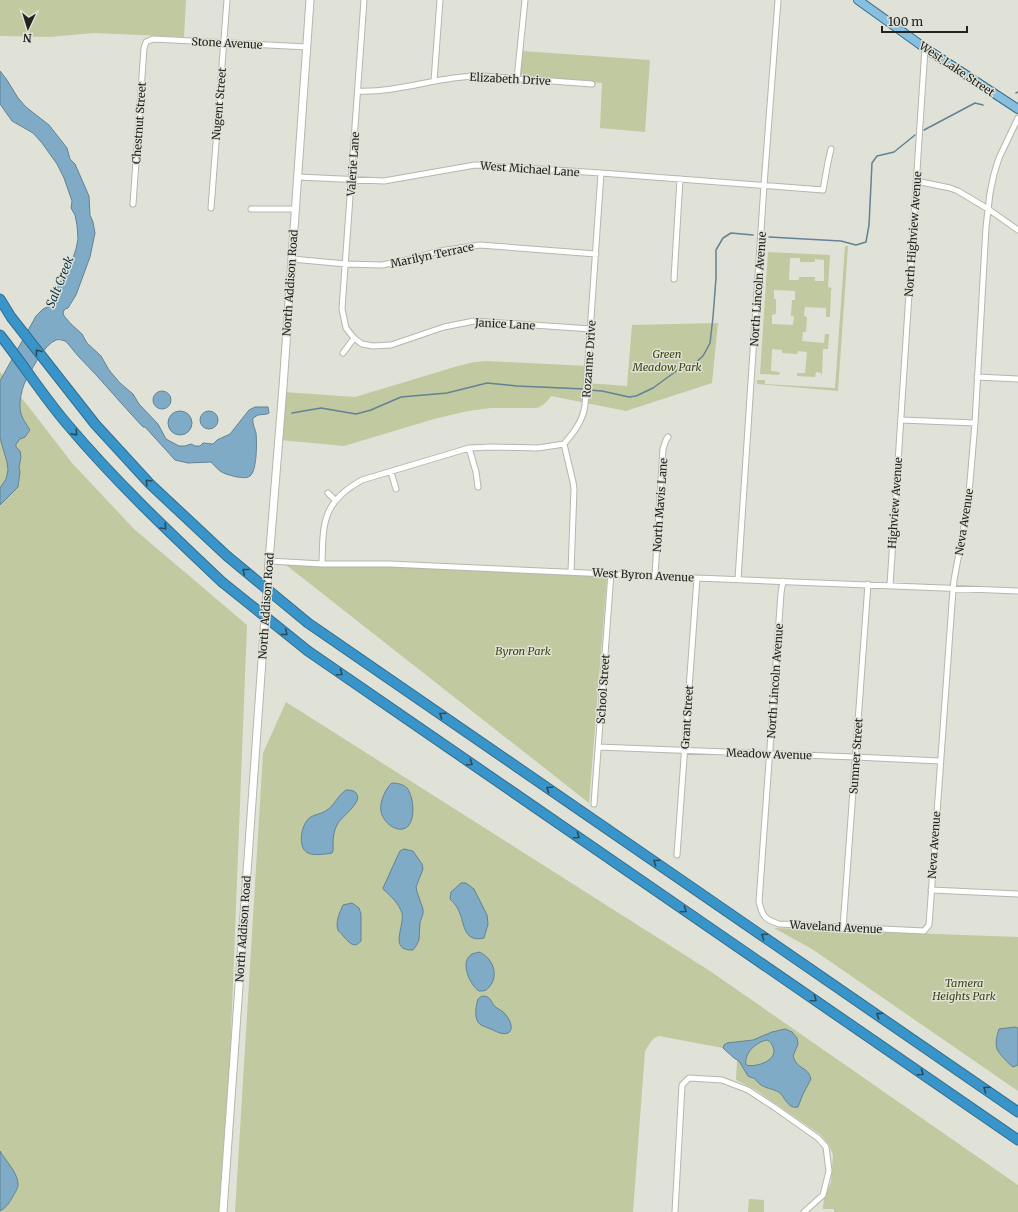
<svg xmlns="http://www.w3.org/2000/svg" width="1018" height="1212" viewBox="0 0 1018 1212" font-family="Merriweather,serif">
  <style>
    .green { fill: #c0c99f; fill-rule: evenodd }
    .water { fill: #7fabc7; stroke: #638295; fill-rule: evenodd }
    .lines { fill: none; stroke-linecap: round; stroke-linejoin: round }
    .stream { stroke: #638295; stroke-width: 1.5 }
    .street-casing { stroke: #b4b7ac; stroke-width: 7 }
    .secondary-casing { stroke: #b4b7ac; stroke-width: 9 }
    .primary-casing { stroke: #316d8e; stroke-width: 10 }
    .highway-casing { stroke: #316d8e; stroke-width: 11 }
    .street { stroke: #fff; stroke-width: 5 }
    .secondary { stroke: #fff; stroke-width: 7 }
    .primary { stroke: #88bfdf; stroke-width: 8 }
    .highway { stroke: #3995c9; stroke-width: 9 }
    .highway-bridge-casing { stroke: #316d8e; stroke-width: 11; stroke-linecap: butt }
    .highway-bridge { stroke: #3995c9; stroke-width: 9 }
    .oneway { stroke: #2a4b5a }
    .labels { text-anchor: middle; stroke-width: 3; stroke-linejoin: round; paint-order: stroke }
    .street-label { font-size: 11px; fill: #22231f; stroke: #e0e2d7 }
    .park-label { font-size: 11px; font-style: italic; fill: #3d440f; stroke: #e0e2d7 }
    .water-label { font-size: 12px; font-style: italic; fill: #0d3247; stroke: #e0e2d7 }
  </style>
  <rect width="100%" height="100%" fill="#e0e2d7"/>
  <!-- green -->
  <path class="green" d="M0 0H186L184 37 94 33 50 37 0 36Z
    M522 51 650 60 645 132 600 128 602 83 518 77Z
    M845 246H848L838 391 757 384V380H765V384L835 388Z
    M768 252 830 255 828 287 832 288 831 291 830 317H826V308L805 307 804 316 807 317 806 332H803L802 341 824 343 825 334H829L828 349H823L822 376 821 373 816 372 815 377 797 376V373H805L807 352 798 351 797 354 782 353V350L772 349 771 371 780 372 779 375 760 374ZM790 258H800V262H815V259L824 260V281H815V277H799V280H789ZM774 290 795 291V300H792L791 316H794L793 325 772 324V315L776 314V299H774Z
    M718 323 712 383 626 411 551 396C547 402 543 406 536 408H491L468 411 434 419 344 446 280 440 284 392 355 397 458 366 474 362 486 361 587 366 586 383 627 386 632 325Z
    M0 372 32 411 72 463 134 529 247 625 224 1212H0Z
    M281 561 607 577 589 803Z
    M286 702 710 971 1018 1185V1212H834V1209H823L824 1197 829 1187 831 1182 833 1155 829 1145 821 1135 756 1090 736 1080 737 1060 723 1048 659 1036C652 1037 649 1045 645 1051L633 1212H235L263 753Z
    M774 928 1018 937V1091L812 949Z
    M749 1199 764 1200V1212H748Z"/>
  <!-- water -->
  <path class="water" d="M0 71 7 80 18 98 26 107 49 125 67 148 70 159 75 164 89 196 90 215 93 222 95 233 90 257 76 295 68 308 65 309 63 312 64 316 71 324 82 334 87 343 101 356 109 370 120 383 133 394 139 404 158 424 166 439 179 446H185L191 444 195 446H200L203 443 213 444 217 440 230 434 249 410 255 407H268L269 413 267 414 258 415 253 418C252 424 255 428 256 433 257 442 257 471 250 476 246 479 241 477 237 477 222 473 222 474 211 462L188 463 175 460 145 427H143C121 404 102 380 79 357 75 353 69 344 65 341 62 340 59 339 56 340 44 345 34 366 28 376 22 386 18 403 21 414 23 420 27 425 30 430L25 437 20 439 16 444V447L20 451 21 457 19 467 20 472 18 487 0 505V488L6 479 8 470 7 462 0 438V381L36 316 43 309 49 306 54 293 72 261 76 249 78 239 77 225 75 215 71 208 72 201 64 178 57 164 42 143 33 133 12 121 0 104Z
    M153 400a9 9 0 1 1 18 0a9 9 0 1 1-18 0Z
    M200 420a9 9 0 1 1 18 0a9 9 0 1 1-18 0Z
    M168 423a12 12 0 1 1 24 0a12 12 0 1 1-24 0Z
    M392 783C397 783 403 784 407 788 414 796 417 826 403 829 393 831 382 820 381 811 379 803 386 787 392 783Z
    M346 790C350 790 352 790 355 792 366 801 340 817 337 825 334 830 333 838 333 844 333 847 334 849 332 853 326 854 314 856 308 853 298 848 301 829 306 822 310 814 321 815 327 810 335 805 337 796 346 790Z
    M404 849 413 851 422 864 423 869 416 887 417 892 423 909V914L420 922 419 940 416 946 413 950C388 951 405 926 402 913 399 904 391 896 384 890L383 888 398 855 400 851Z
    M461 883H466L474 889 487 915 488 924 484 938C462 943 465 922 458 909 456 905 453 902 450 899L451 892Z
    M352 903 359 908 361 914V941C354 949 350 943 344 937 343 935 339 932 338 930 335 922 340 912 343 905Z
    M479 952C491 957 498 971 492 983 490 986 488 989 486 990 484 991 481 991 479 991 470 985 459 962 472 954 474 953 477 953 479 952Z
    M482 996C493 996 490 1004 497 1008 500 1010 503 1011 505 1014 509 1018 515 1029 508 1033 503 1035 497 1032 493 1030 489 1028 485 1027 481 1025 473 1020 476 1006 478 999Z
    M1015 1027 1018 1028V1065L1013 1067C1009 1064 999 1054 997 1049 995 1043 997 1035 999 1029Z
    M785 1029 792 1032 797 1038 798 1044 793 1056C797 1070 808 1066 811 1079L803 1094 798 1107C789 1109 786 1100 781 1094 776 1089 767 1089 761 1085 758 1083 756 1080 754 1078 752 1078 750 1077 748 1076L739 1061 734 1058 723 1048 724 1045 727 1043 753 1040 772 1032ZM767 1040C771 1042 771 1043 773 1047 779 1060 756 1068 746 1065 744 1053 756 1042 767 1040Z
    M0 1151C5 1160 19 1174 18 1185 18 1188 15 1193 13 1196 10 1202 6 1208 0 1211Z"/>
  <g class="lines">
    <!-- stream -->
    <path class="stream" d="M1016 93 1018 92
      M924 130 975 103 983 105
      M769 237 841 241 856 245 866 242 869 225 872 163 877 156 894 152 915 135
      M588 390 602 391 629 397 636 396 653 388 679 369 693 365 703 356 710 343 713 317 716 278V250L723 238 731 233 753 235
      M292 413 321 408 356 414 371 410 401 397 447 393 487 383 517 386 585 389"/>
    <defs>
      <path id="street" d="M364 0 342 309 346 328 354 338 362 344 373 346 391 345 444 327 474 321 591 329
        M517 79 525 0
        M434 81 440 0
        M358 91C400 93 442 75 484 76L592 84
        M298 177 384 181 475 165 601 173 823 190 828 162 831 149
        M916 181 950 188 958 191 988 209 1018 230
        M133 204 144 48 146 42 153 39 307 47
        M211 208 227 0
        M251 209H296
        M292 259 346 264 382 265 416 258 439 251 480 245 596 254
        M674 279 680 179
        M343 353 354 338
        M977 377 1018 379
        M901 420 975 423
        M564 444 573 482 574 489 571 572
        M469 448 476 472 478 487
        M391 472 396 489
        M328 493 335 500
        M269 561 322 564H390L697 578 1018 591
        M322 564C323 523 322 502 362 480L469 448 492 447 538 448 564 444C574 432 583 421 585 405L601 173
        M655 575 663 449 666 440 668 437
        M738 579 764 185 778 0
        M783 581 781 593 759 902C763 917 764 919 779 924L924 931 929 925 952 603 954 580 968 505 975 423 986 227 990 193 994 174 999 158 1018 118
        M890 585 925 48
        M598 747 855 757 940 761
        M594 804 611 573
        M677 855 697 578
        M931 890 1018 894
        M843 928 868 584
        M675 1212 682 1085 689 1078 722 1080 748 1090 774 1107 818 1138 826 1147 829 1171 823 1195 804 1212"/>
      <path id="secondary" d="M223 1212 269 561 283 387 310 0"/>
      <path id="primary" d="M858 0 925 48 1018 109"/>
      <path id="highway" d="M0 299 11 317 95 424 150 484 227 556
        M0 335C23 364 43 396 67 424 115 481 169 532 222 582
        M308 623 1018 1112
        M308 651 1018 1140"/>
    </defs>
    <!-- street casing -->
    <use href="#street" class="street-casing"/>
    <!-- secondary casing -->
    <use href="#secondary" class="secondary-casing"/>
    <!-- primary casing -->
    <use href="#primary" class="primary-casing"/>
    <!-- highway casing -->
    <use href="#highway" class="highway-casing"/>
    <!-- street -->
    <use href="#street" class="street"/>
    <!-- secondary -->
    <use href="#secondary" class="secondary"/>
    <!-- primary -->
    <use href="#primary" class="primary"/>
    <!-- highway -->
    <use href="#highway" class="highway"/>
    <defs>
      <path id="highway-bridge" d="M227 556 308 623
        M222 582 308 651"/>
    </defs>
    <!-- highway-bridge casing -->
    <use href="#highway-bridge" class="highway-bridge-casing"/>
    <!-- highway-bridge -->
    <use href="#highway-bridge" class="highway-bridge"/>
  </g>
  <!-- one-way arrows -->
  <defs><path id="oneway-chevron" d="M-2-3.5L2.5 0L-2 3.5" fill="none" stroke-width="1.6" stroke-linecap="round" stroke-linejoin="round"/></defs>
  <g class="oneway">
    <use href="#oneway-chevron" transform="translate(38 352) rotate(-128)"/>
    <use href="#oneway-chevron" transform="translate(75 433) rotate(48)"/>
    <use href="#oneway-chevron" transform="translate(148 482) rotate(-134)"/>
    <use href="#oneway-chevron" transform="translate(164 527) rotate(45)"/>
    <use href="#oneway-chevron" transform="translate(245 571) rotate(-141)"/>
    <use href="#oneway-chevron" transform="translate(285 633) rotate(39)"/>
    <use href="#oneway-chevron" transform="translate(340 673) rotate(35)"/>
    <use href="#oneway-chevron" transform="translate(442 715) rotate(-145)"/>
    <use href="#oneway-chevron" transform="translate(470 763) rotate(35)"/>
    <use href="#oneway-chevron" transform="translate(549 789) rotate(-145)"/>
    <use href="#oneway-chevron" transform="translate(577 836) rotate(35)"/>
    <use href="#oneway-chevron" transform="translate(656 862) rotate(-145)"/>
    <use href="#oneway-chevron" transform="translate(684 910) rotate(35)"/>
    <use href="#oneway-chevron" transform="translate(764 936) rotate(-145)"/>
    <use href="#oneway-chevron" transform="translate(814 999) rotate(35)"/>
    <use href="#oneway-chevron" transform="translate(879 1015) rotate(-146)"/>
    <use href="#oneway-chevron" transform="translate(921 1073) rotate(35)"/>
    <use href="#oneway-chevron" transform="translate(986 1089) rotate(-145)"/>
  </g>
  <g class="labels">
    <!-- street labels -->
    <g class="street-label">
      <text transform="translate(227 43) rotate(3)" y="4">Stone Avenue</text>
      <text transform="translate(957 69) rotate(34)" y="4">West Lake Street</text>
      <text transform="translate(510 79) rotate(3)" y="4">Elizabeth Drive</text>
      <text transform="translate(219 104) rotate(-85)" y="4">Nugent Street</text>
      <text transform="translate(139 123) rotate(-86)" y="4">Chestnut Street</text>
      <text transform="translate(353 164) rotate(-86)" y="4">Valerie Lane</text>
      <text transform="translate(530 169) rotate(4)" y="4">West Michael Lane</text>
      <text transform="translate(913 234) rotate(-86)" y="4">North Highview Avenue</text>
      <text transform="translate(432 255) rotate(-12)" y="4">Marilyn Terrace</text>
      <text transform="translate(290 283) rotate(-86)" y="4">North Addison Road</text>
      <text transform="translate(758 289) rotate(-86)" y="4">North Lincoln Avenue</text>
      <text transform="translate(505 324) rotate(3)" y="4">Janice Lane</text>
      <text transform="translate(589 359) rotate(-86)" y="4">Rozanne Drive</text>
      <text transform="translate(895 503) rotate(-86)" y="4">Highview Avenue</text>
      <text transform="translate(660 505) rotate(-86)" y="4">North Mavis Lane</text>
      <text transform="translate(964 522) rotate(-81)" y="4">Neva Avenue</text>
      <text transform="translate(643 575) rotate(3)" y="4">West Byron Avenue</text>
      <text transform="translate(266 606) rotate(-86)" y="4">North Addison Road</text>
      <text transform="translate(775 681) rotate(-86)" y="4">North Lincoln Avenue</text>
      <text transform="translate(603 689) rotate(-86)" y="4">School Street</text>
      <text transform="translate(687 717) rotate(-86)" y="4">Grant Street</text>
      <text transform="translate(769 754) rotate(2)" y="4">Meadow Avenue</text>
      <text transform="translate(856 756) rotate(-86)" y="4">Sumner Street</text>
      <text transform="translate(934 845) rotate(-86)" y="4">Neva Avenue</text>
      <text transform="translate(836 927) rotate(3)" y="4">Waveland Avenue</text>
      <text transform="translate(243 929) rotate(-86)" y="4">North Addison Road</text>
    </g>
    <!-- park labels -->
    <g class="park-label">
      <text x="667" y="358">Green<tspan x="667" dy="13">Meadow Park</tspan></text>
      <text x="523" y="655">Byron Park</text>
      <text x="964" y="987">Tamera<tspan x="964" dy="13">Heights Park</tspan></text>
    </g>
    <!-- water labels -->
    <g class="water-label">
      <text transform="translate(60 282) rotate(-68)" y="4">Salt Creek</text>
    </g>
  </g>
  <!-- north arrow -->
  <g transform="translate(28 28) rotate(184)" stroke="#e0e2d7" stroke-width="3" paint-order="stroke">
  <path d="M0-3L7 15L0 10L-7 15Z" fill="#22231f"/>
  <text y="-6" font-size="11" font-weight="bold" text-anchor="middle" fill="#22231f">N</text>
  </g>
  <!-- scale -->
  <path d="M882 26v6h85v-6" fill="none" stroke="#22231f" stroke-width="2"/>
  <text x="888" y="26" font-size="12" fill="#22231f" stroke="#e0e2d7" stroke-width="3" paint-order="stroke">100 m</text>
</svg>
